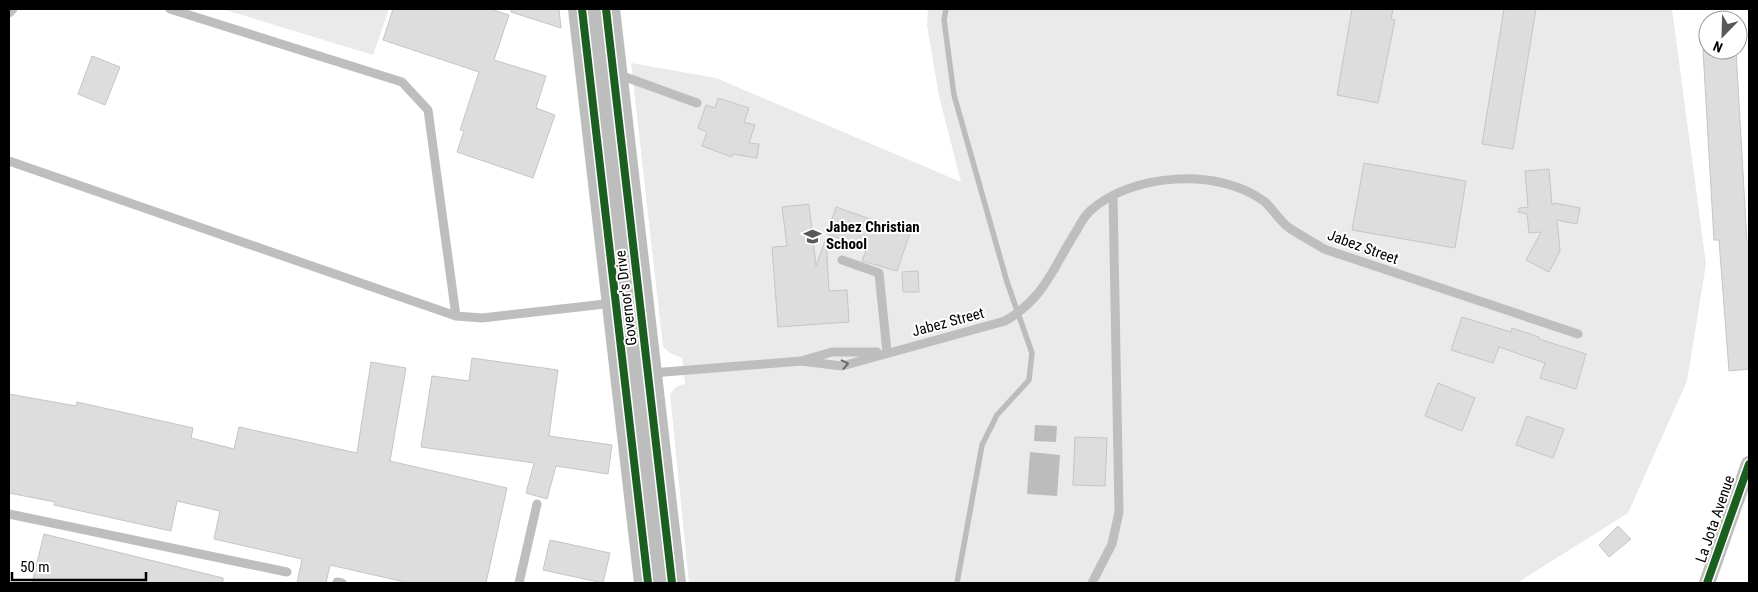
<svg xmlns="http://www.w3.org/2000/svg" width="1758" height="592" viewBox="0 0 1758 592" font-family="'Roboto Condensed',sans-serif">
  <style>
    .green { fill: #eaeaea }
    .water { fill: #bcbcbc }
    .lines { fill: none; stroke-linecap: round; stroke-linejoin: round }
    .stream { stroke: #bcbcbc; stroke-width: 5.5 }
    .building { fill: #ddd; stroke: #c5c5c5 }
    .lane { stroke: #bebebe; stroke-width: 9 }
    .street { stroke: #bebebe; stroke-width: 16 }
    .highway { stroke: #bdbdbd; stroke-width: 28 }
    .cycleway-casing { stroke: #fff; stroke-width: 11 }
    .cycleway { stroke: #1b5e20; stroke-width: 8 }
    .oneway { stroke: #686868 }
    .labels { text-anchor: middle; stroke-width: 4; stroke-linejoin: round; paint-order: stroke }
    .poi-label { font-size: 15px; font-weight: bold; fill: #000; stroke: #fff; text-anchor: start }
    .street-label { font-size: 15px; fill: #000; stroke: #fff }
  </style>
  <rect width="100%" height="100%" fill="#fff"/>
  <!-- green -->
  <path class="green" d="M222 9H389L373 55Z
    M928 9H1672L1706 264 1687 381 1628 513 1517 583H689L670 394 676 387 685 384 682 358 670 353 663 347 631 63 716 78 961 182 939 96 927 25Z"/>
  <!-- water -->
  <path class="water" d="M1035 425 1057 426 1056 442 1034 441Z
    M1030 452 1060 455 1057 496 1027 494Z"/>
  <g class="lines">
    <!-- stream -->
    <path class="stream" d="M946 9 944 20 954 95 1007 282 1032 353 1029 380 997 415 982 445 957 583"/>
  </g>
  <!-- building -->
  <path class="building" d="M393 9H490L509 15 494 60 546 76 536 108 555 115 533 178 457 152 464 131 460 130 479 72 383 40Z
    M511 9H559L561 28 511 12Z
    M1352 9H1393L1391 19 1395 20 1378 103 1337 95Z
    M1504 9H1536L1513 149 1482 144Z
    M1703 50H1736L1747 243H1749V369L1729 371 1719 240H1714Z
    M92 56 120 67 105 105 78 94Z
    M718 98 749 108 744 122 755 125 749 143 759 144 757 158 733 154 732 157 702 146 707 132 698 128 706 105 715 108Z
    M1364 163 1466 181 1455 248 1352 230Z
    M1549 169 1552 205 1555 203 1580 208 1577 224 1557 220 1560 251 1549 272 1526 260 1541 232 1529 233 1527 214 1518 212 1519 208 1528 207 1525 171Z
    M809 204 816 266 826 238 829 291 847 290 849 322 778 327 772 247 787 246 782 207Z
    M836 207 910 233 897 271 862 261 867 248 827 234Z
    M918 271 919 292H903L902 272Z
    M1462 317 1511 332 1512 328 1539 337V339L1586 354 1576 389 1540 378 1545 363 1499 347 1493 363 1451 350Z
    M472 358 558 370 549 436 612 445 608 474 556 466 547 499 526 493 534 463 421 447 432 376 469 381Z
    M371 362 406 368 390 461 507 488 486 583H409L330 565 326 583H297L302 559 214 539 220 511 177 501 171 531 54 505 55 502 9 493V394L76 406 77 402 193 428 191 438 234 449 239 427 357 453Z
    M1438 383 1475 398 1462 431 1425 416Z
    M1527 416 1564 429 1553 458 1516 445Z
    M1075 437 1107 438 1105 486 1073 485Z
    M1618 526 1631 539 1609 557 1599 545Z
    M44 534 223 578V583H32Z
    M550 540 610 553 603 583 543 570Z"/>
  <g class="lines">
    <!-- lane -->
    <path class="lane" d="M170 9 402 82 428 110 456 316
      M9 13 13 9
      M617 74 697 103
      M9 161 456 316 482 318 614 303
      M842 260 879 273 887 352
      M801 361 842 366 1005 321C1046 297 1053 267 1077 230 1080 224 1085 216 1090 211 1131 173 1220 167 1265 202 1273 209 1279 220 1288 227 1299 235 1312 241 1324 249L1578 334
      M652 373 801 361 832 352H877
      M9 514 287 572
      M337 582 342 583
      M519 583 537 504
      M1092 583 1112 544 1119 512 1113 196"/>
    <!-- street -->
    <path class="street" d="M1707 583 1749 464"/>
    <!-- highway -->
    <path class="highway" d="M582 9 648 583
      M606 9 672 583"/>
    <defs>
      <path id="cycleway" d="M582 9 648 583
        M606 9 672 583
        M1707 583 1749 464"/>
    </defs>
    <!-- cycleway casing -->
    <use href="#cycleway" class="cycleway-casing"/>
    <!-- cycleway -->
    <use href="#cycleway" class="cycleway"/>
  </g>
  <!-- one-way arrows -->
  <defs><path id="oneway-chevron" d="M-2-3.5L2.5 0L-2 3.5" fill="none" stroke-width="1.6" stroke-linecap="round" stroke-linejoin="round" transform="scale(1.25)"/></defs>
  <use class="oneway" href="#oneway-chevron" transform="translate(845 364) rotate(-13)"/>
  <!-- icons -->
  <defs>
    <symbol id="school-bare" viewBox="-9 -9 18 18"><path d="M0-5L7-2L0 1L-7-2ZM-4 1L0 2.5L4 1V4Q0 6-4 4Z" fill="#595959" stroke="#fff" stroke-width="2.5" paint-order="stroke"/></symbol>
  </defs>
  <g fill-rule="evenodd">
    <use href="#school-bare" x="800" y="224" width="25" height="25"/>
  </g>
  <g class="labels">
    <!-- poi labels -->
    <g class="poi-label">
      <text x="826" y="232">Jabez Christian<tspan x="826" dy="17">School</tspan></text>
    </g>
    <!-- street labels -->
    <g class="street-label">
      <text transform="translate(1363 247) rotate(20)" y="5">Jabez Street</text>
      <text transform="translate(626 298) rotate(-97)" y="5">Governor's Drive</text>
      <text transform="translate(948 322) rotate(-15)" y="5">Jabez Street</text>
      <text transform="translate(1715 519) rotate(-71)" y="5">La Jota Avenue</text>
    </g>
  </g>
  <!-- border -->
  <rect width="1758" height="592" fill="none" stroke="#000000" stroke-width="20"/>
  <!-- north arrow -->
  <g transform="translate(1723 35) rotate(203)"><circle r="24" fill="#ffffff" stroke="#999999"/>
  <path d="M0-4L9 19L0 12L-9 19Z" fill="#595959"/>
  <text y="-8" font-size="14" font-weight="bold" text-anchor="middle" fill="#000000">N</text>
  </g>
  <!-- scale -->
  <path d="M12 572v8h134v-8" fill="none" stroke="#000000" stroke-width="2.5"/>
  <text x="20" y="572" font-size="15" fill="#000000" stroke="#ffffff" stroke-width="4" paint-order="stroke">50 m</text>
</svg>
